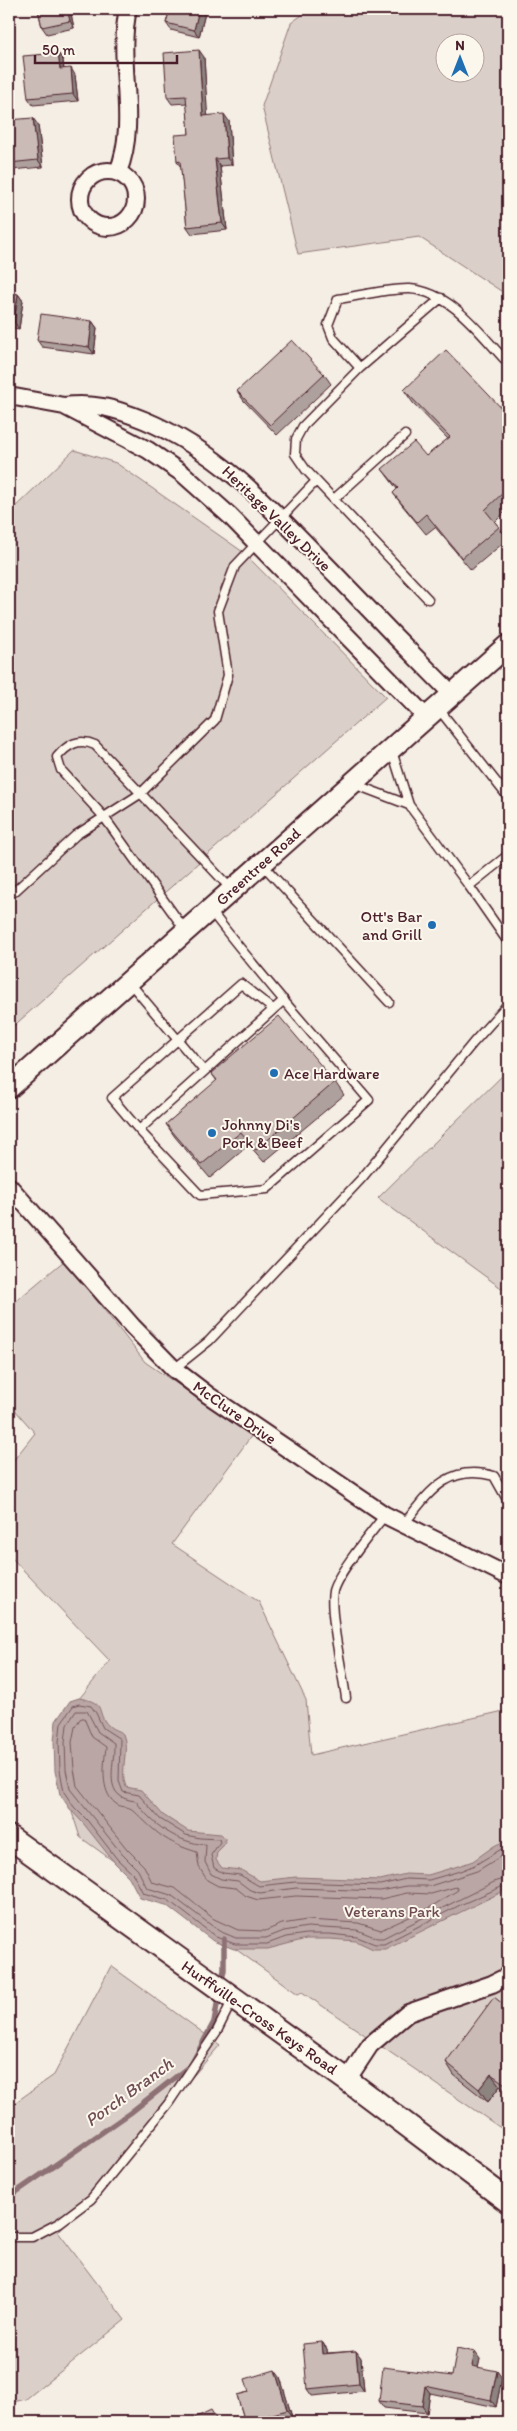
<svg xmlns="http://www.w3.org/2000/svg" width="517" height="2431" viewBox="0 0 517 2431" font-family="Itim,sans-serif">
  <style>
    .green { fill: #dbd0c9; stroke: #92787a; fill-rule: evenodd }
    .water { fill: #baa7a5; stroke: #8d7174 }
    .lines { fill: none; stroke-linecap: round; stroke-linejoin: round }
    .shore { stroke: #77555c; stroke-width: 1 }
    .stream { stroke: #8d7174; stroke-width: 5.5 }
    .service-casing { stroke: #4a1f2b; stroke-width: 11 }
    .minor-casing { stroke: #4a1f2b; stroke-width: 20 }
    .tertiary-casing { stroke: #4a1f2b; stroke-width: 24 }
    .secondary-casing { stroke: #4a1f2b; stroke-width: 26 }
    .service { stroke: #fbf7ec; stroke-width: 8 }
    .minor { stroke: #fbf7ec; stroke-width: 16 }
    .tertiary { stroke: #fbf7ec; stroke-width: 20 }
    .secondary { stroke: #fbf7ec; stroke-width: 22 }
    .wall { fill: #aea19d; stroke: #4a1f2b }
    .shaded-wall { fill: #8d837f; stroke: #4a1f2b }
    .building { fill: #cabbb6; stroke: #4a1f2b }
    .poi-dot { fill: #1f6fb2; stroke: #fbf7ec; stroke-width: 2 }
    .labels { text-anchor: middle; stroke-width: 4; stroke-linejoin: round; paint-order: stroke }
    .street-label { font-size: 16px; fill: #4a1f2b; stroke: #fbf7ec }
    .poi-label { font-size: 16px; fill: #4a1f2b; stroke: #fbf7ec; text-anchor: start }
    .park-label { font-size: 16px; fill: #6e4b52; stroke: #fbf7ec }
    .water-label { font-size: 18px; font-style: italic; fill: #714f56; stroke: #fbf7ec }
  </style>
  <rect width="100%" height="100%" fill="#f4eee4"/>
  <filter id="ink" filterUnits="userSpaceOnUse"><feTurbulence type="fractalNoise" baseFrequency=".02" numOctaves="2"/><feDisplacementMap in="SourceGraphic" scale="10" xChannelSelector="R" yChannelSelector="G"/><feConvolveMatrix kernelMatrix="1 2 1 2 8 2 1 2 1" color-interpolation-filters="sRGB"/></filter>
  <g filter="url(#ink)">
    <!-- green -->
    <path class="green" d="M310 9H508V288L501 291 419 237 298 254 262 106 291 23ZM444 42H474V72H444Z
      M74 450 116 463 243 552 386 697 9 1030V513Z
      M508 1070V1293L378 1198Z
      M65 1260 145 1362 252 1435 172 1544 259 1602 306 1700 311 1755 508 1710V2133L302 1992 298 1994 80 1837 70 1806 60 1794 65 1749 74 1705 110 1661 9 1555V1466L35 1433 9 1403V1307Z
      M111 1966 220 2045 58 2232 125 2320 26 2399 9 2403V2107L54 2075Z"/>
    <!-- water -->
    <path class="water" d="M79 1698C109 1703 94 1712 109 1726 113 1730 118 1730 123 1734 130 1750 119 1770 126 1787L141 1790 163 1815 188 1831 221 1834 225 1838V1844L217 1852 216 1860 222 1868 241 1870 260 1881 296 1877 380 1880 406 1874 428 1875 458 1866 473 1861 494 1846 508 1839V1889L385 1949H373L356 1941 330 1939H306L268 1949H234L213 1941 166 1905 140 1898 129 1877 114 1862 83 1823 70 1809 60 1794 55 1771 54 1741 56 1721 70 1701Z"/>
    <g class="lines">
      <!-- shore -->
      <path class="shore" d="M84 1718 92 1737 106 1747C104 1764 100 1791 115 1803 120 1808 129 1806 133 1810 157 1833 164 1842 197 1852L199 1867 207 1880 218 1886 236 1888 246 1896 258 1900 296 1896 381 1899 407 1893 431 1894 456 1887 458 1890 429 1908 381 1930 358 1923 307 1920 282 1924 265 1931 238 1930 214 1919 175 1888 152 1882 144 1866 127 1849 77 1786 74 1769 72 1742 75 1727 80 1719Z
        M508 1845 475 1865 460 1871 429 1880 406 1879 380 1885 296 1882 259 1886 240 1875 223 1873 214 1868 211 1855 220 1842 219 1839 200 1838 186 1835 160 1819 139 1795 123 1792 119 1781 120 1739 103 1728 96 1713 91 1706 79 1704 73 1706 61 1723 59 1742 60 1770 64 1792 74 1807 87 1820 117 1859 133 1874 143 1893 168 1900 216 1937 235 1944H267L286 1937 306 1934H330L357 1937 375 1944H384L460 1905 508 1884
        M508 1852 477 1871 430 1886H407L380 1891 296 1888 260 1893 250 1890 238 1881 221 1879 211 1874 205 1862 206 1845C177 1842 153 1826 136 1801 101 1798 115 1767 114 1743L98 1732 87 1711H76L67 1725 65 1742 66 1770 70 1789 122 1854 138 1870 147 1888 171 1895 219 1931 236 1938H266L284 1931 307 1927 357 1930 377 1938H383L494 1882 508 1878"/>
      <!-- stream -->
      <path class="stream" d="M221 1984 224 1970V1939
        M9 2197 130 2113 191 2065 214 2022 219 1993"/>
      <defs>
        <path id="service" d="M360 368 333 338 328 325 338 299C358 296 390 288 410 289 452 292 481 335 508 363
          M334 499 405 435
          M428 599 306 470 295 454 296 439 303 426 360 368 441 298
          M438 708 508 797
          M354 784 409 805 392 751
          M409 805 469 886 508 942
          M263 865 389 1002
          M469 886 508 855
          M9 894 14 892 76 835 140 794 215 720 228 675 218 611 235 566 316 481
          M211 911C260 976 316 1037 369 1100L267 1189 200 1195 139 1130 284 1000
          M185 930 104 817 61 770 57 757C68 744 79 738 95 745L232 890
          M130 983 204 1071
          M139 1130 112 1098 241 984 273 1009
          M174 1369 209 1341 362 1178 473 1043 508 1004
          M404 1524C429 1492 448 1463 494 1476L508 1501
          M346 1698C343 1674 329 1613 333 1591 338 1572 372 1532 385 1515
          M9 2237H32L59 2223 91 2199 168 2104 217 2031 232 2001"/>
        <path id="minor" d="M80 199a28 28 0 1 1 56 0a28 28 0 1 1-56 0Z
          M118 172C139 120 116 64 128 9
          M9 396 64 406 148 450 183 474 230 516 426 717
          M64 406C94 402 117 409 144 420 224 453 278 516 337 576 375 616 414 656 453 695
          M9 1186 133 1327 174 1369 208 1395 385 1515 508 1576
          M347 2080 370 2045 408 2013 492 1984 508 1976"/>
        <path id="tertiary" d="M9 1088 508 645"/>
        <path id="secondary" d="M9 1837 347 2080 508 2201"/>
      </defs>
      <!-- service casing -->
      <use href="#service" class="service-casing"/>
      <!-- minor casing -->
      <use href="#minor" class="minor-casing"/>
      <!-- tertiary casing -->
      <use href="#tertiary" class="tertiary-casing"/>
      <!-- secondary casing -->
      <use href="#secondary" class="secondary-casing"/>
      <!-- service -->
      <use href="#service" class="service"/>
      <!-- minor -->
      <use href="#minor" class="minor"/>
      <!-- tertiary -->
      <use href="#tertiary" class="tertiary"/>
      <!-- secondary -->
      <use href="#secondary" class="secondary"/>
    </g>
    <!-- wall -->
    <path class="wall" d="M37 9H70L74 28 47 34 42 27 38 10Z
      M170 9H206L199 37 171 30 166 23Z
      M58 53 63 60 64 69 75 75 78 101 33 105 28 98Z
      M204 57 207 115 229 121 232 165 220 166 227 230 192 234 187 227 181 167 177 162 189 134 187 103 172 104 167 97Z
      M9 120 38 125 43 167 12 170 9 166Z
      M9 293 18 294 23 301 19 329 9 327Z
      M92 321 97 328 94 354 42 347 37 340Z
      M324 374 331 384 277 435 244 401 237 391Z
      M404 390 508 415V509L495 522 508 539 471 570 435 527 426 534 402 505 393 493 397 489 382 469 426 456 448 439 413 403Z
      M211 1073 335 1082 344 1095 264 1162 249 1145 210 1178 175 1137 166 1124 217 1081Z
      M508 2008V2092L500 2086 488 2102 454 2075 446 2062Z
      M322 2342 327 2349V2353L356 2351 361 2358 364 2391 312 2396 307 2389Z
      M480 2359 478 2367 502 2378 496 2407 430 2393 427 2413 384 2408 379 2401 452 2376Z
      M280 2377 292 2417 272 2422H245L237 2395 249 2392Z"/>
    <!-- shaded-wall -->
    <path class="shaded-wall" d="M67 9H70L74 28 70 21Z
      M199 9H206L199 37 194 30Z
      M199 50 204 57 208 123 203 116Z
      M58 53 63 60 64 76 60 69Z
      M71 68 75 75 78 101 73 94Z
      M224 114 229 121 232 165 227 158Z
      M33 118 38 125 43 167 38 160Z
      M215 159 220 166 227 230 222 223Z
      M18 294 23 301 19 329 14 322Z
      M92 321 97 328 94 354 89 347Z
      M491 2074 500 2086 488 2102 479 2089Z
      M322 2342 327 2349 328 2361 323 2354Z
      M356 2351 361 2358 364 2391 359 2384Z
      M475 2352 480 2359 477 2373 472 2366Z
      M275 2370 280 2377 292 2417 287 2410Z
      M497 2371 502 2378 496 2407 491 2400Z
      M425 2386 430 2393 427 2413 422 2406Z"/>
    <!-- building -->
    <path class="building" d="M38 9H67L70 21 42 27Z
      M170 9H199L194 30 166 23Z
      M199 50 203 116 224 114 227 158 215 159 222 223 187 227 180 161 177 162 175 135 189 134 186 96 167 97 164 53Z
      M58 53 60 69 71 68 73 94 28 98 23 56Z
      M33 118 38 160 9 163V120Z
      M9 293 18 294 14 322 9 321Z
      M41 314 92 321 89 347 37 340Z
      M292 340 324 374 270 425 237 391Z
      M446 350 508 415V488L485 510 499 527 462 558 426 514 417 522 393 493 398 488 382 469 414 442 426 456 450 437 404 390Z
      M279 1016 335 1082 256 1150 241 1132 201 1165 166 1124 217 1080 211 1073Z
      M494 1997 508 2008V2086L491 2074 479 2089 446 2062Z
      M322 2342 323 2354 356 2351 359 2384 307 2389 303 2344Z
      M457 2348 475 2352 472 2366 497 2371 491 2400 425 2386 422 2406 379 2401 383 2367 452 2376Z
      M275 2370 287 2410 245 2422 237 2395 249 2392 245 2379Z
      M211 2410 218 2422H186Z"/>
  </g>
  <!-- markers -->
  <g class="poi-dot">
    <circle cx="432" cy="925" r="5"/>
    <circle cx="274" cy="1073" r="5"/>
    <circle cx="212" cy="1133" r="5"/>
  </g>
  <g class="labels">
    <!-- street labels -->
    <g class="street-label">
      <text transform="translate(277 518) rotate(44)" y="6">Heritage Valley Drive</text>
      <text transform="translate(258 866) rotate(-42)" y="6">Greentree Road</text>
      <text transform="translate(235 1412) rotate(35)" y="6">McClure Drive</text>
      <text transform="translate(260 2017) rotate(35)" y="6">Hurffville-Cross Keys Road</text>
    </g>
    <!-- poi labels -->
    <g class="poi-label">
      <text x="422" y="922" text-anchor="end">Ott's Bar<tspan x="422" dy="18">and Grill</tspan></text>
      <text x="284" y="1079">Ace Hardware</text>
      <text x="222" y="1130">Johnny Di's<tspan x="222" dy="18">Pork &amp; Beef</tspan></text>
    </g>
    <!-- park labels -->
    <g class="park-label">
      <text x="392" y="1917">Veterans Park</text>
    </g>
    <!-- water labels -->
    <g class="water-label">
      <text transform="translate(129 2092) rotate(-36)" y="6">Porch Branch</text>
    </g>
  </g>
  <!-- margin -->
  <rect width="517" height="2431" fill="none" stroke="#fbf7ec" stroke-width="30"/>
  <rect x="15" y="15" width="487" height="2401" fill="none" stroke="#4a1f2b" stroke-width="2" filter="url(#ink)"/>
  <!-- north arrow -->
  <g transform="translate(460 58)"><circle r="24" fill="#fbf7ec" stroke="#b4a19f"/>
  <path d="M0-4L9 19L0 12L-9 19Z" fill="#1f6fb2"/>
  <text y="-8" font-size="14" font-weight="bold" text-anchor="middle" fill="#4a1f2b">N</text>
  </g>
  <!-- scale -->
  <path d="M35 55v8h142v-8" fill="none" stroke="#4a1f2b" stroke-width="2.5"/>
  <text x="42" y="55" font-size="15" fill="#4a1f2b" stroke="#fbf7ec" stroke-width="4" paint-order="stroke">50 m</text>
</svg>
